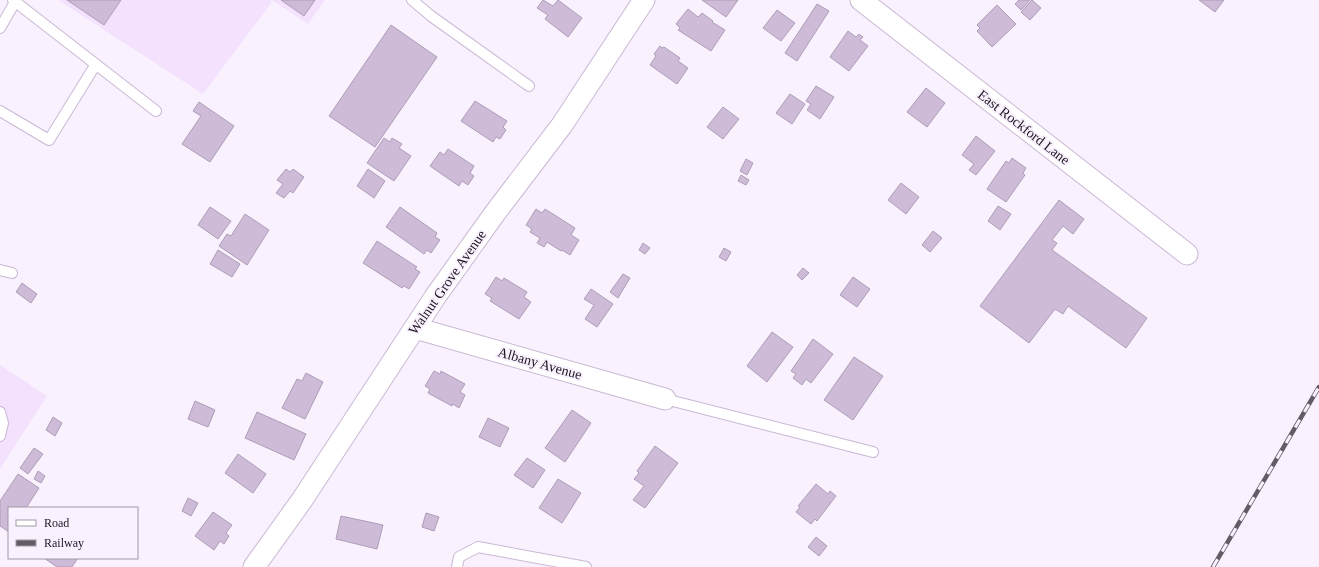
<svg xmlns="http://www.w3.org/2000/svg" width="1319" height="567" viewBox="0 0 1319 567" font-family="'Times New Roman',serif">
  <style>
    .built { fill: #f3e1fd }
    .building { fill: #cdbbd7; stroke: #ae9db8 }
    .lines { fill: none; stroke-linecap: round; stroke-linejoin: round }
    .lane-casing { stroke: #cab8d4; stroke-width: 12 }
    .street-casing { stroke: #cab8d4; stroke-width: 23 }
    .lane { stroke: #fff; stroke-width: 10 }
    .street { stroke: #fff; stroke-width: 21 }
    .rail-casing { stroke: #635c67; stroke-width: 4.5 }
    .rail { stroke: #f9f1fd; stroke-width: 3; stroke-dasharray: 9; stroke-linecap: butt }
    .labels { text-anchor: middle; stroke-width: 4; stroke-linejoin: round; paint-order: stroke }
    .street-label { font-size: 14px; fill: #1e1722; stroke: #f9f1fd }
  </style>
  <rect width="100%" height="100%" fill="#f9f1fd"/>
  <!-- built -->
  <path class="built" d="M58 0H270L272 2 203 94Z
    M272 0H325L308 24Z
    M0 365 47 396 0 469Z"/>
  <!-- building -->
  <path class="building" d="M67 0H121L104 25Z
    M281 0H315L304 16Z
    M543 0 553 6 558 0 582 18 568 37 545 19 548 15 537 8Z
    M702 0H738L726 17Z
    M1019 0H1030L1021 10 1015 4Z
    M1032 0 1041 8 1030 20 1021 12Z
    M1199 0H1224L1215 12Z
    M817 4 829 11 797 61 785 53Z
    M997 5 1016 24 992 47 977 31 980 28 977 25Z
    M688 9 698 17 702 13 713 21 712 22 725 30 711 51 678 30 680 28 676 24Z
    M777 10 795 23 781 41 763 28Z
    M391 25 437 57 375 147 329 116Z
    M848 31 856 37 859 34 863 37 860 40 868 46 849 71 830 57Z
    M660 46 662 48 664 47 680 58 678 61 688 68 677 84 650 65 656 56 654 54Z
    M816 86 834 97 820 119 807 110 811 104 806 101Z
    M926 88 945 103 927 127 907 112Z
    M790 94 805 104 792 124 776 113Z
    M475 101 507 121 503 127 506 130 500 139 496 137 493 142 461 121Z
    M199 102 234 126 210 162 182 144 201 116 193 111Z
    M723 107 739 119 723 139 707 127Z
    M976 136 995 151 976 175 969 170 974 164 962 155Z
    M384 138 390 142 392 138 402 144 399 148 411 156 394 181 367 163Z
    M448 149 474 166 470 173 474 176 468 185 462 181 459 186 430 166 440 152 444 155Z
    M1012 158 1026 168 1023 173 1025 175 1006 202 987 189 1006 161 1009 163Z
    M746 159 753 163 747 175 740 171Z
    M286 169 290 172 293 169 304 177 293 193 290 191 284 198 276 193 283 184 277 180Z
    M368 169 385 181 374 198 357 186Z
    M741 175 749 180 746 185 738 181Z
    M901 183 919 197 906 214 888 200Z
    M1059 200 1084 219 1073 234 1063 226 1052 240 1057 243 1052 250 1147 318 1126 348 1068 306 1063 314 1055 309 1029 343 980 306Z
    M998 206 1011 214 1000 230 988 221Z
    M210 207 231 221 218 239 198 225Z
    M400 207 437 233 435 237 440 240 431 253 427 250 424 254 386 227Z
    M536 209 542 213 545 209 575 228 571 235 579 240 570 255 562 250 561 251 547 242 544 247 537 243 540 238 530 232 532 229 526 225Z
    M245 214 269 230 247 265 219 246 227 234 231 236Z
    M933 231 942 238 930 252 922 245Z
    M377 241 417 267 415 269 420 272 409 289 404 286 402 288 363 263Z
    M643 243 650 248 645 254 639 250Z
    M724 248 731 252 726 261 719 257Z
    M218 250 240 264 232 277 210 264Z
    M803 268 809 273 802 280 797 275Z
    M623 274 630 278 618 298 610 292Z
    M496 277 502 281 504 278 527 292 524 297 531 302 519 319 490 301 492 298 485 294Z
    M853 277 870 289 857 307 840 295Z
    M22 283 37 294 31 303 16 292Z
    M591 289 613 304 597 327 585 319 594 305 584 299Z
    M772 332 793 347 767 382 747 366Z
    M813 339 833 354 811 383 806 379 802 385 793 378 796 374 791 371Z
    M854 357 883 376 853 420 824 400Z
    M434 371 440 374 441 371 465 384 460 392 465 395 459 408 453 404 452 406 428 393 430 389 425 386Z
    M306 373 323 382 305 419 282 408 297 379 302 381Z
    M195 401 215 410 208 427 188 419Z
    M572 410 591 423 565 462 545 448Z
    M257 412 306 434 294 460 245 438Z
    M53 417 62 423 55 436 46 430Z
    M488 418 509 428 500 447 479 437Z
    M655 446 678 463 645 508 633 500 644 486 634 479 639 473 637 471Z
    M34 448 43 454 28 474 20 468Z
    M238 454 266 474 253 493 225 473Z
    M527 458 545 470 533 488 514 475Z
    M38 471 45 476 41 483 34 479Z
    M18 474 39 488 26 508H9V532L0 526V501Z
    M558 479 581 493 562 523 539 508Z
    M816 484 828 494 830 491 836 496 817 521 815 519 811 524 796 512 800 507 798 506Z
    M188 498 198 503 191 516 182 511Z
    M213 512 232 525 226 533 229 536 224 544 220 541 214 550 195 536Z
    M426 513 439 517 434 531 422 527Z
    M341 516 383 525 377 549 336 539Z
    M816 537 827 546 819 556 808 547Z
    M44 558H78L72 567H57Z"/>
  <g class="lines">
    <defs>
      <path id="lane" d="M13 0 156 111
        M412 0 431 16 529 86
        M0 28 15 2
        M0 111 49 140 96 64
        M0 270 12 273
        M665 399 873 452
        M0 412 3 423 0 436
        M457 567 459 557 478 547 586 567"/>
      <path id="street" d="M861 0 1187 254
        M415 328 665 399
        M254 567 302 500 435 297 495 213 562 125 644 0"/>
    </defs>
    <!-- lane casing -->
    <use href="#lane" class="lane-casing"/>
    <!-- street casing -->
    <use href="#street" class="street-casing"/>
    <!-- lane -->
    <use href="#lane" class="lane"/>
    <!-- street -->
    <use href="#street" class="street"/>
    <defs>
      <path id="rail" d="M1213 567 1319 387"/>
    </defs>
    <!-- rail casing -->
    <use href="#rail" class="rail-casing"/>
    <!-- rail -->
    <use href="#rail" class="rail"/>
  </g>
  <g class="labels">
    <!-- street labels -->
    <g class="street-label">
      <text transform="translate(1024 127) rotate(38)" y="5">East Rockford Lane</text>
      <text transform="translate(447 282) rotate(-55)" y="5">Walnut Grove Avenue</text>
      <text transform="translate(540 363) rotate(16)" y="5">Albany Avenue</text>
    </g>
  </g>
  <!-- legend -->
  <rect x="8" y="507" width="130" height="52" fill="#f9f1fd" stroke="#a19aa5"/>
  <rect x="16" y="520" width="20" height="6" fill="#ffffff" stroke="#a19aa5"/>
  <text x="44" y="527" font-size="12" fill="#1e1722">Road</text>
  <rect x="16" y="540" width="20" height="6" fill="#635c67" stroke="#a19aa5"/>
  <text x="44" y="547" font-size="12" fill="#1e1722">Railway</text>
</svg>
